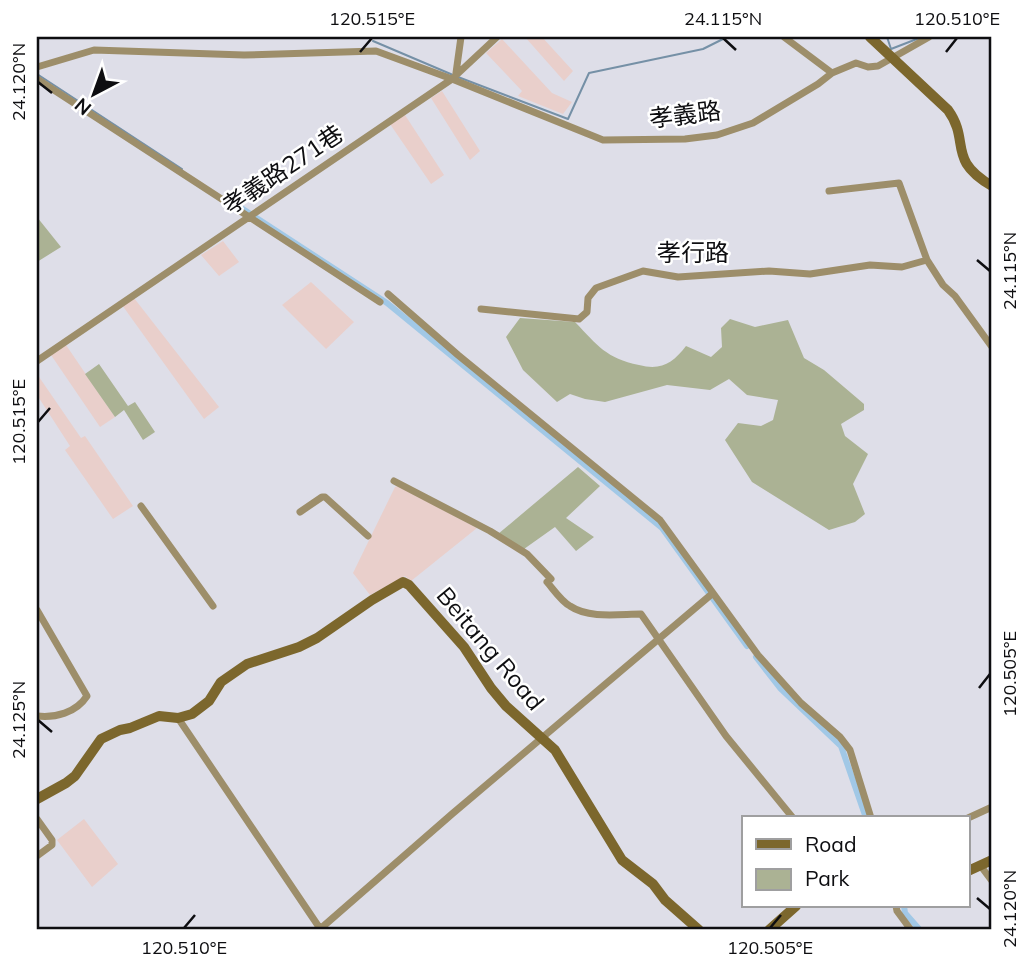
<svg xmlns="http://www.w3.org/2000/svg" width="1029" height="967" viewBox="0 0 1029 967" font-family="Mulish,'Noto Sans TC',sans-serif">
  <style>
    .industrial { fill: #e9cfcb }
    .green { fill: #abb294 }
    .lines { fill: none; stroke-linecap: round; stroke-linejoin: round }
    .stream { stroke: #7590a6; stroke-width: 2 }
    .canal { stroke: #a1c8e6; stroke-width: 6 }
    .street { stroke: #9d8e6a; stroke-width: 7 }
    .secondary { stroke: #7c672d; stroke-width: 10 }
    .ticks { fill: none; stroke: #0e0e11; stroke-width: 2.5 }
    .labels { text-anchor: middle; stroke-width: 5; stroke-linejoin: round; paint-order: stroke }
    .street-label { font-size: 24px; fill: #0e0e11; stroke: #fff }
    .neatline { fill: none; stroke: #0e0e11; stroke-width: 2.5 }
    .ticks-label { font-size: 18px; text-anchor: middle; fill: #0e0e11 }
  </style>
  <rect width="100%" height="100%" fill="#dedee8"/>
  <!-- industrial -->
  <path class="industrial" d="M525 37H542L573 71 564 81Z
    M502 39 552 93 572 102 563 114 518 96 522 91 486 53Z
    M442 91 480 151 470 160 431 98Z
    M405 115 444 175 431 184 390 124Z
    M223 241 239 262 219 276 201 255Z
    M311 282 354 322 326 349 282 305Z
    M134 298 219 407 204 419 122 305Z
    M66 345 115 417 100 427 51 355Z
    M37 374 81 438 85 436 133 506 113 519 65 450 70 446 37 395Z
    M398 486 477 528 411 581 405 576 370 595 353 573 395 487Z
    M84 819 118 864 92 887 57 840Z"/>
  <!-- green -->
  <path class="green" d="M37 217 61 247 37 262Z
    M520 318 575 322C598 346 606 358 639 365 661 371 673 363 686 346L711 357 722 347 721 328 730 319 755 327 788 320 804 358 824 370 864 404V410L841 424 845 436 868 454 853 484 865 514 855 522 829 530 752 482 725 440 738 423 761 426 773 420 778 400 747 395 729 379 710 390 667 385 605 402 585 399 570 394 557 402 523 370 506 337Z
    M99 364 128 406 135 402 155 432 143 440 124 410 115 417 85 374Z
    M578 467 600 486 566 518 594 537 576 551 555 527 524 549 498 534Z"/>
  <g class="lines">
    <!-- stream -->
    <path class="stream" d="M887 37 891 49 922 37
      M373 41 453 75
      M37 74 182 169
      M458 77 568 119 589 73 703 49 727 37"/>
    <!-- canal -->
    <path class="canal" d="M235 204 387 303 662 528 747 646
      M756 657 780 688 841 746 866 818
      M904 906 905 913 920 930"/>
    <!-- street -->
    <path class="street" d="M784 37 832 73 856 63 868 67 878 66 929 37
      M37 67 94 50 244 55 376 51 452 79 603 140 685 139 717 135 753 123 818 84 832 73
      M456 73 461 37
      M37 79 380 302
      M829 191 899 183 927 260 943 285 955 296 992 347
      M388 294 458 355 660 520 758 655 801 703 840 737 850 750 871 818
      M481 309 579 319 587 312 588 298 596 288 643 271 678 277 769 271 810 274 870 265 902 267 927 260
      M37 361 452 79 497 37
      M394 481 490 531 527 554 551 579
      M141 506 213 606
      M300 512 322 497H325L368 536
      M547 582C554 590 561 601 570 606 589 619 620 614 641 614L726 736 793 818
      M37 610 87 696C76 713 55 718 37 716
      M178 718 321 930
      M968 818 992 807
      M37 819 52 840V845L37 856
      M980 865 992 881
      M896 906 897 911 911 930
      M319 930 452 814 713 593"/>
    <!-- secondary -->
    <path class="secondary" d="M870 37 948 110C971 142 946 159 992 186
      M37 799 66 783 75 776 101 739 120 730 130 728 159 716 178 718 192 714 209 701 221 682 247 664 299 647 317 638 372 600 403 582 409 585 464 647 491 688 506 706 555 750 622 860 653 884 665 900 699 930
      M968 871 992 860
      M769 930 796 906"/>
  </g>
  <!-- ticks -->
  <path class="ticks" d="M723 38 736 50M360 52 372 38M946 52 957 38M38 82 52 93M977 260 990 271M38 422 50 408M979 688 990 674M38 720 52 732M977 898 990 909M184 928 195 915M770 928 781 915"/>
  <g class="labels">
    <!-- street labels -->
    <g class="street-label">
      <text transform="translate(685 115) rotate(-7)" y="8">孝義路</text>
      <text transform="translate(283 170) rotate(-34)" y="8">孝義路271巷</text>
      <text x="693" y="261">孝行路</text>
      <text transform="translate(490 649) rotate(50)" y="8">Beitang Road</text>
    </g>
  </g>
  <!-- border -->
  <rect width="1029" height="967" fill="none" stroke="#ffffff" stroke-width="77"/>
  <!-- legend -->
  <rect x="742" y="816" width="228" height="91" fill="#ffffff" stroke="#9f9fa0" stroke-width="2"/>
  <rect x="756" y="839" width="35" height="10" fill="#7c672d" stroke="#9f9fa0" stroke-width="2"/>
  <text x="805" y="852" font-size="21" fill="#0e0e11">Road</text>
  <rect x="756" y="869" width="35" height="21" fill="#abb294" stroke="#9f9fa0" stroke-width="2"/>
  <text x="805" y="886" font-size="21" fill="#0e0e11">Park</text>
  <!-- north arrow -->
  <g transform="translate(94 94) rotate(221)" stroke="#ffffff" stroke-width="5" paint-order="stroke">
  <path d="M0-5L12 26L0 18L-12 26Z" fill="#0e0e11"/>
  <text y="-10" font-size="19" font-weight="bold" text-anchor="middle" fill="#0e0e11">N</text>
  </g>
  <rect x="38" y="38" width="952" height="890" class="neatline"/>
  <g class="ticks-label">
    <text x="372" y="25">120.515°E</text>
    <text x="723" y="25">24.115°N</text>
    <text x="957" y="25">120.510°E</text>
    <text transform="translate(19 82) rotate(-90)" y="6">24.120°N</text>
    <text transform="translate(1010 271) rotate(-90)" y="6">24.115°N</text>
    <text transform="translate(19 422) rotate(-90)" y="6">120.515°E</text>
    <text transform="translate(1010 674) rotate(-90)" y="6">120.505°E</text>
    <text transform="translate(19 720) rotate(-90)" y="6">24.125°N</text>
    <text transform="translate(1010 909) rotate(-90)" y="6">24.120°N</text>
    <text x="184" y="954">120.510°E</text>
    <text x="770" y="954">120.505°E</text>
  </g>
</svg>
